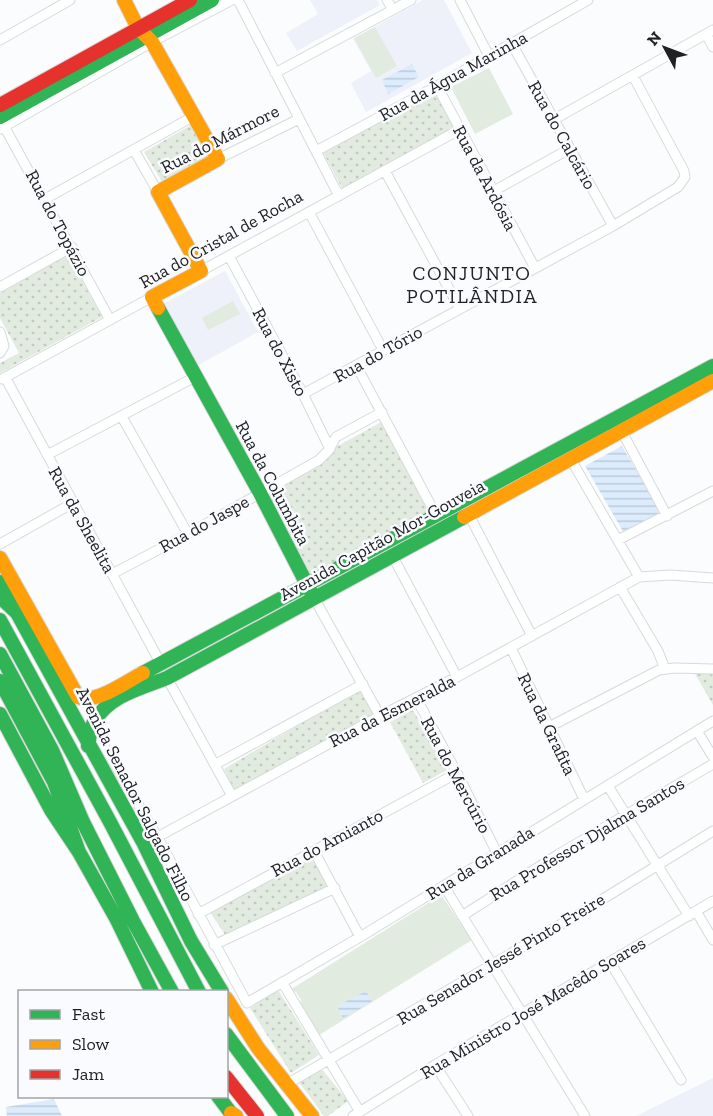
<svg xmlns="http://www.w3.org/2000/svg" width="713" height="1116" viewBox="0 0 713 1116" font-family="'Zilla Slab',serif">
  <style>
    .built { fill: #eef1f9 }
    .green { fill: #e1ebdf }
    .park { fill: url(#park-dots) }
    .water { fill: url(#water-rules) }
    .lines { fill: none; stroke-linecap: round; stroke-linejoin: round }
    .street-casing { stroke: #d8d9da; stroke-width: 11 }
    .fast-casing { stroke: #d8d9da; stroke-width: 16 }
    .slow-casing { stroke: #d8d9da; stroke-width: 16 }
    .jam-casing { stroke: #d8d9da; stroke-width: 16 }
    .street { stroke: #feffff; stroke-width: 9 }
    .fast { stroke: #30b455; stroke-width: 14 }
    .slow { stroke: #ff9f0a; stroke-width: 14 }
    .jam { stroke: #e5322d; stroke-width: 14 }
    .labels { text-anchor: middle; stroke-width: 5; stroke-linejoin: round; paint-order: stroke }
    .street-label { font-size: 18px; fill: #202123; stroke: #fafbfe }
    .neighbourhood-label { font-size: 20px; letter-spacing: 1.5px; fill: #202123; stroke: #fafbfe }
  </style>
  <defs>
    <pattern id="park-dots" width="8" height="8" patternUnits="userSpaceOnUse" patternTransform="scale(1.5)"><rect width="8" height="8" fill="#e1ebdf"/><path d="M2 2h.1M6 6h.1" fill="none" stroke="#c1c9bf" stroke-width="1.8" stroke-linecap="round"/></pattern>
    <pattern id="water-rules" width="6" height="5" patternUnits="userSpaceOnUse" patternTransform="scale(1.5)"><rect width="6" height="5" fill="#dcecfc"/><path d="M0 2.5h6" fill="none" stroke="#bccad8"/></pattern>
  </defs>
  <rect width="100%" height="100%" fill="#fbfcfd"/>
  <!-- built -->
  <path class="built" d="M310 0H377L380 5 297 51 286 33 318 14Z
    M423 0H444L472 53 366 112 351 83 371 71 353 39Z
    M225 271 258 332 197 366 163 304Z
    M713 1078V1116H636Z"/>
  <!-- green -->
  <path class="green" d="M375 27 397 66 376 78 354 38Z
    M489 68 513 114 475 134 451 87Z
    M233 301 240 314 208 330 202 318Z
    M441 895 472 940 316 1037 299 1009 301 1000 296 992 290 990Z"/>
  <!-- park -->
  <path class="park" d="M436 92 456 129 343 190 323 152Z
    M193 124 212 158 164 185 144 152Z
    M68 255 102 317 0 373V363L19 353 0 318V293Z
    M385 420 430 516 313 579 264 494 325 460 336 447Z
    M694 672H713V705Z
    M359 689 379 716 235 791 224 769Z
    M413 710 447 770 423 783 390 722Z
    M314 858 330 887 226 936 210 912 260 883Z
    M278 990 319 1055 291 1073 250 1008Z
    M320 1067 348 1101 328 1116H324L299 1082Z"/>
  <!-- water -->
  <path class="water" d="M412 64 419 77 388 94 382 80Z
    M622 446 662 514 624 533 585 466Z
    M366 991 372 1002 343 1018 337 1006Z
    M54 1099 62 1116H7L6 1107Z"/>
  <g class="lines">
    <defs>
      <path id="street" d="M238 0 339 196
        M387 0 393 10
        M460 0 489 56
        M706 34 713 47
        M0 40 70 0
        M512 44 613 226
        M275 73 411 0
        M437 86 535 268
        M553 120 713 30
        M4 126 110 320
        M0 129 152 42 232 0
        M134 150 158 192
        M316 151 437 86 588 0
        M218 159 299 119
        M385 171 460 309
        M492 192 569 149
        M45 199 194 116
        M309 212 383 350
        M229 256 303 394 330 449
        M201 271 459 130
        M0 287 72 247
        M0 332 4 346 0 353
        M356 365 436 515
        M5 377 160 662
        M2 379 152 297
        M303 394 613 226 678 187 685 177 684 171 633 76
        M122 417 188 534
        M621 430 667 516
        M47 455 195 377
        M570 458 639 577
        M468 513 532 636
        M618 540 713 491
        M0 544 73 503
        M392 555 457 677
        M112 574 188 534 319 460 328 451 336 437 382 412
        M620 587 658 651 665 669
        M314 598 380 716
        M511 648 584 799
        M167 678 232 796
        M416 698 457 773 497 853
        M92 725 158 838 247 1003 360 937 713 721
        M549 727 659 670 674 668 713 669
        M697 731 713 757
        M216 764 363 684
        M608 786 689 916
        M152 840 380 716 457 677 639 577 670 575 713 578
        M314 851 360 937
        M444 886 585 1116
        M696 911 713 940
        M198 914 457 773
        M462 916 559 854 713 764
        M214 945 335 888
        M610 962 681 1080
        M282 982 360 1112
        M435 1065 468 1116
        M287 1084 577 915 713 831
        M353 1116 435 1065 713 901"/>
      <path id="fast" d="M0 117 212 0
        M158 308 260 493 314 598
        M0 582 144 844 191 941 222 992
        M0 597 17 613
        M0 620 110 822 199 992
        M0 654 52 750 83 822 133 921 172 992
        M143 673 713 366
        M0 681 54 782 79 852 116 918 152 992
        M0 714 51 810 79 852
        M88 746C90 738 90 730 94 722 108 696 141 688 167 678L464 517
        M226 1034 287 1116
        M218 1096 233 1116"/>
      <path id="slow" d="M124 0 138 28 152 42 218 159 158 192 201 271 152 297 158 308
        M464 517 713 381
        M0 558 78 697C95 705 127 681 143 673
        M226 998 258 1048 312 1116
        M231 1113 236 1116"/>
      <path id="jam" d="M0 105 190 0
        M226 1077 257 1116"/>
    </defs>
    <!-- street casing -->
    <use href="#street" class="street-casing"/>
    <!-- fast casing -->
    <use href="#fast" class="fast-casing"/>
    <!-- slow casing -->
    <use href="#slow" class="slow-casing"/>
    <!-- jam casing -->
    <use href="#jam" class="jam-casing"/>
    <!-- street -->
    <use href="#street" class="street"/>
    <!-- fast -->
    <use href="#fast" class="fast"/>
    <!-- slow -->
    <use href="#slow" class="slow"/>
    <!-- jam -->
    <use href="#jam" class="jam"/>
  </g>
  <g class="labels">
    <!-- street labels -->
    <g class="street-label">
      <text transform="translate(453 76) rotate(-29)" y="6">Rua da Água Marinha</text>
      <text transform="translate(562 135) rotate(61)" y="6">Rua do Calcário</text>
      <text transform="translate(220 139) rotate(-27)" y="6">Rua do Mármore</text>
      <text transform="translate(485 178) rotate(62)" y="6">Rua da Ardósia</text>
      <text transform="translate(58 223) rotate(62)" y="6">Rua do Topázio</text>
      <text transform="translate(221 239) rotate(-29)" y="6">Rua do Cristal de Rocha</text>
      <text transform="translate(280 352) rotate(62)" y="6">Rua do Xisto</text>
      <text transform="translate(378 354) rotate(-29)" y="6">Rua do Tório</text>
      <text transform="translate(273 483) rotate(62)" y="6">Rua da Columbita</text>
      <text transform="translate(82 520) rotate(61)" y="6">Rua da Sheelita</text>
      <text transform="translate(204 524) rotate(-29)" y="6">Rua do Jaspe</text>
      <text transform="translate(382 540) rotate(-29)" y="6">Avenida Capitão Mor-Gouveia</text>
      <text transform="translate(392 711) rotate(-27)" y="6">Rua da Esmeralda</text>
      <text transform="translate(547 724) rotate(64)" y="6">Rua da Grafita</text>
      <text transform="translate(456 775) rotate(62)" y="6">Rua do Mercúrio</text>
      <text transform="translate(135 794) rotate(63)" y="6">Avenida Senador Salgado Filho</text>
      <text transform="translate(587 839) rotate(-31)" y="6">Rua Professor Djalma Santos</text>
      <text transform="translate(327 843) rotate(-28)" y="6">Rua do Amianto</text>
      <text transform="translate(480 863) rotate(-32)" y="6">Rua da Granada</text>
      <text transform="translate(501 959) rotate(-31)" y="6">Rua Senador Jessé Pinto Freire</text>
      <text transform="translate(533 1008) rotate(-31)" y="6">Rua Ministro José Macêdo Soares</text>
    </g>
    <!-- neighbourhood labels -->
    <g class="neighbourhood-label">
      <text x="472" y="280">CONJUNTO<tspan x="472" dy="23">POTILÂNDIA</tspan></text>
    </g>
  </g>
  <!-- legend -->
  <rect x="18" y="990" width="210" height="108" fill="#fafbfe" stroke="#a3a4a6" stroke-width="1.5"/>
  <rect x="30" y="1010" width="30" height="9" fill="#30b455" stroke="#a3a4a6" stroke-width="1.5"/>
  <text x="72" y="1020" font-size="18" fill="#202123">Fast</text>
  <rect x="30" y="1040" width="30" height="9" fill="#ff9f0a" stroke="#a3a4a6" stroke-width="1.5"/>
  <text x="72" y="1050" font-size="18" fill="#202123">Slow</text>
  <rect x="30" y="1070" width="30" height="9" fill="#e5322d" stroke="#a3a4a6" stroke-width="1.5"/>
  <text x="72" y="1080" font-size="18" fill="#202123">Jam</text>
  <!-- north arrow -->
  <g transform="translate(665 48) rotate(311)" stroke="#fafbfe" stroke-width="4.5" paint-order="stroke">
  <path d="M0-4.5L10 22L0 15L-10 22Z" fill="#202123"/>
  <text y="-9" font-size="16" font-weight="bold" text-anchor="middle" fill="#202123">N</text>
  </g>
</svg>
